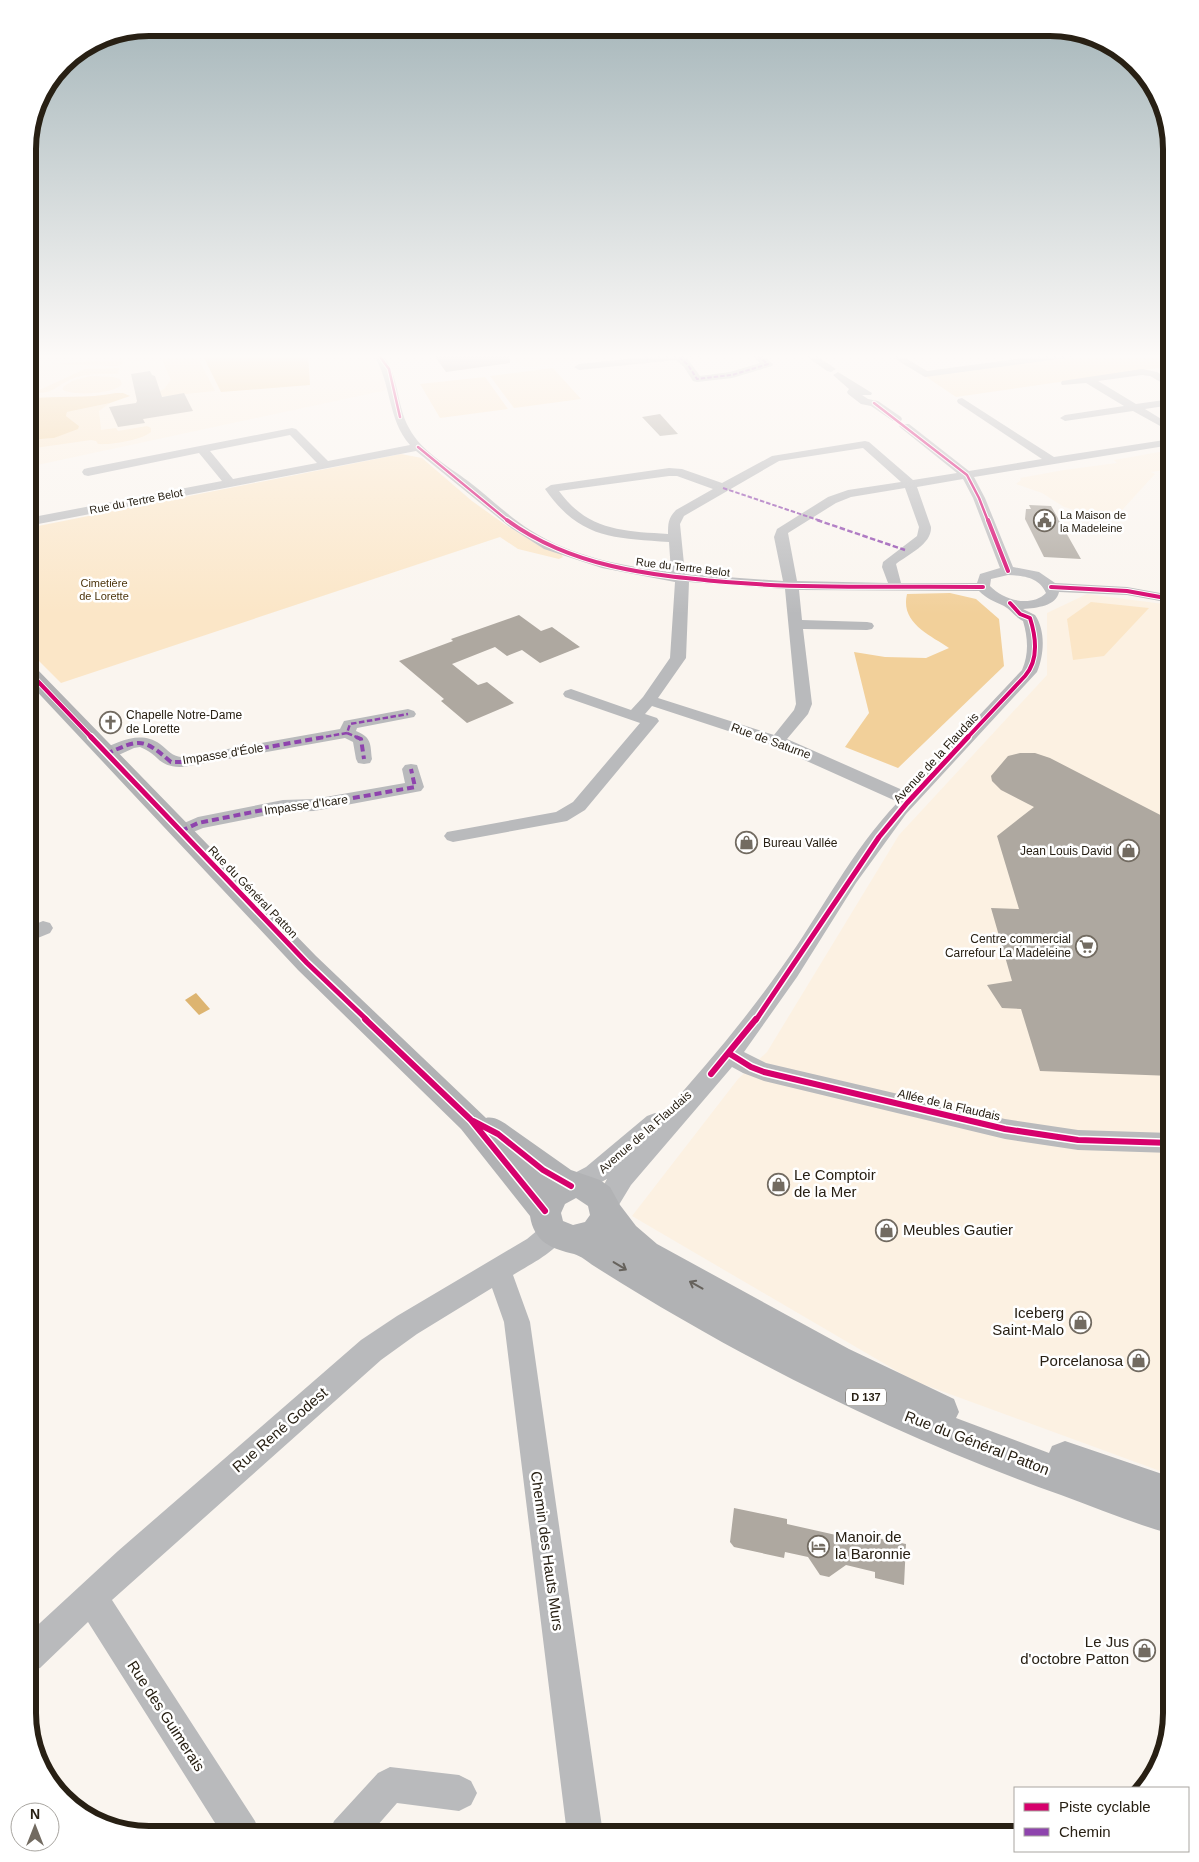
<svg xmlns="http://www.w3.org/2000/svg" width="1199" height="1862" viewBox="0 0 1199 1862" font-family="Arial,sans-serif">
  <style>
    .built { fill: #fcf1e2 }
    .green { fill: #fbe6c7 }
    .forest { fill: #f2d09a }
    .water { fill: #ddb470 }
    .building { fill: #aea8a0 }
    .lines { fill: none; stroke-linecap: round; stroke-linejoin: round }
    .minor { fill: #b9babc; fill-rule: evenodd }
    .major { fill: #b1b2b4; fill-rule: evenodd }
    .quiet-far2 { stroke: #8e44ad; stroke-width: 2; stroke-dasharray: 4.5 2; stroke-linecap: butt }
    .quiet-far1 { stroke: #8e44ad; stroke-width: 2.5; stroke-dasharray: 5.5 2.5; stroke-linecap: butt }
    .quiet { stroke: #8e44ad; stroke-width: 4; stroke-dasharray: 7 4; stroke-linecap: butt }
    .cycleway-far3-casing { stroke: #fff; stroke-width: 4.5 }
    .cycleway-far2-casing { stroke: #fff; stroke-width: 6 }
    .cycleway-far1-casing { stroke: #fff; stroke-width: 8 }
    .cycleway-casing { stroke: #fff; stroke-width: 9 }
    .cycleway-far3 { stroke: #d6006c; stroke-width: 2.5 }
    .cycleway-far2 { stroke: #d6006c; stroke-width: 4 }
    .cycleway-far1 { stroke: #d6006c; stroke-width: 5 }
    .cycleway { stroke: #d6006c; stroke-width: 6 }
    .oneway { stroke: #66625c }
    .labels { text-anchor: middle; stroke-width: 5; stroke-linejoin: round; paint-order: stroke }
    .far-street-label { font-size: 11px; fill: #282014; stroke: #fff }
    .far-poi-label { font-size: 11px; fill: #282014; stroke: #fff; text-anchor: start }
    .far-park-label { font-size: 11px; fill: #4c340c; stroke: #fff }
    .shield { fill: #fff; stroke: #68635a; stroke-width: 1 }
    .shield-label { font-size: 11px; font-weight: bold; fill: #282014 }
    .poi-label { font-size: 12px; fill: #282014; stroke: #fff; text-anchor: start }
    .street-label { font-size: 12px; fill: #282014; stroke: #fff }
    .near-poi-label { font-size: 15px; fill: #282014; stroke: #fff; text-anchor: start }
    .near-street-label { font-size: 15px; fill: #282014; stroke: #fff }
    .rim { fill: none; stroke: #282014; stroke-width: 6 }
  </style>
  <rect width="100%" height="100%" fill="#faf5ef"/>
  <!-- built -->
  <path class="built" d="M31 354H371L381 369 387 390 28 467V355Z
    M511 354H601V358L525 367 520 365Z
    M1171 450V469L1151 472 1155 474 1112 521 1064 507 1042 493 1016 484 1021 480 1020 478 1064 470 1117 463 1114 460Z
    M1087 594 1171 605V1475L914 1381 632 1216 738 1079 767 1052 899 835 1047 675V613Z"/>
  <!-- green -->
  <path class="green" d="M162 354H196L215 391 146 398 164 389 171 380 160 355Z
    M1085 354H1171V366L956 397 925 376Z
    M124 359 122 365 116 366 51 364Z
    M119 368 118 374C103 374 88 373 74 378 59 383 52 396 35 392L85 369Z
    M553 368 581 399 514 408 490 376Z
    M90 376 113 377 120 379 122 384C115 394 74 396 63 390V387L72 381Z
    M485 377 508 409 440 418 420 384Z
    M110 403 99 411 101 430 116 428 118 431 147 426 151 428V432C142 440 111 445 98 444L96 441 91 440 28 449V440L54 438 79 426 66 416 67 412Z
    M401 454 422 458 472 501 507 526 543 548 561 554 563 557 559 559 518 549 500 537 61 683 28 650V528Z
    M1091 602 1149 608 1104 656 1073 660 1067 619Z"/>
  <!-- forest -->
  <path class="forest" d="M202 354H308L310 385 221 392Z
    M116 393H123L130 396 110 403 67 412 66 416 79 426 78 429 54 438 28 440V399C57 395 87 399 116 393Z
    M950 593 976 599 999 619 1004 666 898 768 845 747 869 713 854 652 885 657 926 658 949 648C930 635 900 623 907 594Z"/>
  <!-- water -->
  <path class="water" d="M196 993 210 1009 199 1015 185 1000Z"/>
  <!-- building -->
  <path class="building" d="M447 354H509L510 363 446 372 434 355Z
    M150 371 152 375 155 376 162 397 184 393 193 411 143 419 145 423 118 427 109 407 136 403 137 401 131 374Z
    M660 414 678 434 660 436 642 417Z
    M1029 505 1051 506 1081 559 1044 557 1025 519 1026 509H1031Z
    M519 615 541 631 552 627 580 647 540 663 522 650 507 656 495 647 452 664 478 685 487 682 514 703 467 723 441 701 444 699 399 661 453 641 451 639Z
    M1020 753H1035L1050 758 1172 821V1076L1040 1071 1021 1009 1002 1008 987 985 1012 981 991 908 1019 909 997 836 1034 807 1001 790 992 781 991 776 1008 756Z
    M734 1508 787 1519V1524L876 1544V1538L906 1544 904 1585 875 1578V1572L846 1565 829 1577 820 1575 808 1557 785 1552 784 1558 734 1547 730 1542Z"/>
  <g class="lines">
    <!-- minor -->
    <path class="minor" d="M373 354H383C400 379 396 404 409 428 421 451 448 466 468 481 489 497 508 516 530 530 572 557 623 566 671 572L669 542C613 538 580 539 545 489L551 485 669 468 682 469 722 483 772 456 865 441 869 442 913 480 957 473 901 428 899 426 901 424H909L969 471 1042 459 958 403 957 401 958 399 962 398 1054 457 1171 439V445L974 477 985 498 1013 567 1039 572 1055 583 1127 587 1171 595V603L1127 595 1059 592C1056 606 1037 608 1023 609L1035 615C1046 631 1044 655 1037 672L906 814 856 883 797 977 744 1052 766 1063 1005 1119 1078 1130 1171 1133V1153L1078 1150 1005 1139 764 1081 743 1073 732 1067 631 1185 614 1213 605 1216 596 1213 593 1205 607 1179 576 1196 567 1193 564 1185 567 1177 586 1167 647 1116 655 1113 662 1115C704 1068 745 1020 782 967 821 913 851 851 898 802L771 745 652 706 645 714 657 718 659 721 585 810 567 821 453 842 447 840 444 836 447 832 556 812 573 802 640 723 565 697 563 694 565 691 571 689 631 710 643 697 670 658 675 582 602 568 544 549 511 528 416 451 28 526V518L222 481 199 453 88 476 84 475 82 472 84 469 88 468 292 428 296 429 328 461 410 445C387 419 392 383 373 354ZM290 435 317 463 233 479 210 451ZM863 448 901 482 848 490 828 497 777 529 774 537 783 581 685 574 680 524 684 516 779 461ZM669 476H677L713 489 676 510C668 518 668 524 668 534 623 531 588 531 559 491ZM963 479 973 498 1000 568 980 574 977 583H901L896 564C909 554 932 544 931 527L917 487ZM905 488 919 527 917 536 883 562 882 567 888 583 797 581 788 533 836 503 851 497ZM1008 575C1023 576 1039 577 1046 593 1031 608 1003 600 990 586L991 579ZM689 582 785 589 796 704 794 710 774 735 658 698 686 658ZM799 590 979 591C987 599 994 601 1004 606 1011 610 1015 617 1023 621 1028 638 1029 654 1022 670L907 792 787 739 808 714 812 704 803 629 867 630 872 629 874 626 872 623 867 622 802 620Z
      M675 354H706L701 357 687 358 700 376 730 372 760 363 750 354H761L773 364 772 366 732 378 697 382 693 381 684 367 676 360 579 370 574 367 579 364Z
      M803 354H814L836 369 831 372 827 371Z
      M887 354H899L927 371 1054 354H1079L1074 357 925 377Z
      M1142 369 1157 372 1171 381V388L1150 376 1142 375 1098 381 1136 404 1171 399V405L1145 409 1171 425V432L1133 411 1065 421 1060 418 1065 415 1124 406 1086 383 1062 385 1061 383 1062 381Z
      M838 372 872 393 871 395H862L868 399 878 401 901 417 902 419 901 421H893L871 406 861 404 848 394 847 392 849 389 833 375Z
      M408 709 414 711 416 714 414 717 357 728 356 731C372 738 370 743 372 759L370 763 364 764 358 763 356 759 353 742 345 738 183 767C156 767 161 755 140 747L134 748 112 758 106 759 100 758 98 754 100 750C119 742 140 730 160 744 168 750 172 757 183 757L340 729 344 721Z
      M411 764 417 765 424 787 421 791 314 811 283 812 203 828 181 837 175 835 172 831 175 827 198 817 283 800 314 799 405 783 402 769 405 765Z
      M43 921 50 923 53 928 50 933 28 942V927Z
      M554 1220 563 1224 567 1232C557 1252 532 1263 513 1275L530 1322 603 1834H567L504 1322 492 1288 417 1334 381 1360 112 1600 255 1821 260 1834H222L88 1622 40 1668 28 1672V1634L118 1551 361 1340 397 1316 527 1239 545 1224Z
      M390 1767 459 1775 471 1781 477 1793 471 1805 459 1811 397 1803 370 1834H329L334 1821 378 1773Z"/>
    <!-- major -->
    <path class="major" d="M28 665 35 667 316 956 486 1118C494 1116 503 1122 510 1127L571 1170 600 1180 610 1187 620 1205 636 1226 657 1244 849 1349 954 1399 959 1412 956 1418 1049 1453 1052 1446 1065 1441 1171 1477V1534C1134 1524 1097 1508 1061 1495 898 1437 740 1359 594 1266 588 1262 581 1256 574 1254 552 1249 534 1242 530 1216L461 1129 298 970 28 682ZM576 1198 588 1206 590 1215 585 1222 573 1225 563 1221 561 1213 565 1204Z"/>
    <!-- quiet-far2 -->
    <path class="quiet-far2" d="M643 354 648 360
      M679 357 688 365 697 379 732 375 768 364 755 354
      M723 488 821 521"/>
    <!-- quiet-far1 -->
    <path class="quiet-far1" d="M817 520 905 550
      M347 733 359 738
      M318 738 347 733 350 724 408 714"/>
    <!-- quiet -->
    <path class="quiet" d="M356 737 361 739 364 759
      M106 754C140 739 142 737 171 762H183L325 737
      M181 831 198 823 283 806 314 805 415 787 411 769"/>
    <defs>
      <path id="cycleway-far3" d="M378 354 389 369 400 417
        M874 403 967 475 979 498 988 521
        M418 447 508 521"/>
      <path id="cycleway-far2" d="M507 520C571 567 649 575 726 582 811 589 897 586 983 587
        M988 520 1008 571
        M1051 587 1127 591 1171 599
        M28 671 92 738
        M967 738 1025 676C1039 660 1036 637 1030 618L1020 614 1010 603"/>
      <path id="cycleway-far1" d="M91 737 307 963 367 1020
        M756 1020 879 837 907 803 968 737"/>
      <path id="cycleway" d="M365 1019 471 1120 545 1211
        M730 1054 751 1067 764 1072 1005 1129 1078 1140 1171 1143
        M711 1074 756 1019
        M473 1121 498 1134 543 1170 571 1186"/>
    </defs>
    <!-- cycleway-far3 casing -->
    <use href="#cycleway-far3" class="cycleway-far3-casing"/>
    <!-- cycleway-far2 casing -->
    <use href="#cycleway-far2" class="cycleway-far2-casing"/>
    <!-- cycleway-far1 casing -->
    <use href="#cycleway-far1" class="cycleway-far1-casing"/>
    <!-- cycleway casing -->
    <use href="#cycleway" class="cycleway-casing"/>
    <!-- cycleway-far3 -->
    <use href="#cycleway-far3" class="cycleway-far3"/>
    <!-- cycleway-far2 -->
    <use href="#cycleway-far2" class="cycleway-far2"/>
    <!-- cycleway-far1 -->
    <use href="#cycleway-far1" class="cycleway-far1"/>
    <!-- cycleway -->
    <use href="#cycleway" class="cycleway"/>
  </g>
  <!-- one-way arrows -->
  <defs><path id="oneway-shaft" d="M-6 0H5M1.5-3L5.5 0L1.5 3" fill="none" stroke-width="1.6" stroke-linecap="round" stroke-linejoin="round" transform="scale(1.25)"/></defs>
  <g class="oneway">
    <use href="#oneway-shaft" transform="translate(620 1266) rotate(31)"/>
    <use href="#oneway-shaft" transform="translate(696 1285) rotate(-151)"/>
  </g>
  <!-- sky -->
  <linearGradient id="sky" x2="0" y2="1"><stop stop-color="#a3b4b8"/><stop offset="0.58" stop-color="#fdfaf8"/><stop offset="1" stop-color="#fdfaf8" stop-opacity="0"/></linearGradient>
  <rect width="1199" height="614" fill="url(#sky)"/>
  <!-- icons -->
  <defs>
    <symbol id="civic-ring" viewBox="-11 -11 22 22"><circle r="9.5" fill="#fff" stroke="#726b61" stroke-width="1.5"/><path d="M-.6-6.5H3V-4.5H.6V-3L4-1V1h2V6H-6V1h2V-1L-.6-3ZM-1.2 2.5V6h2.4V2.5Z" fill="#726b61"/></symbol>
    <symbol id="church-ring" viewBox="-11 -11 22 22"><circle r="9.5" fill="#fff" stroke="#726b61" stroke-width="1.5"/><path d="M-1.2-6h2.4v3.5h3.3v2.4h-3.3V6h-2.4V-.1h-3.3v-2.4h3.3Z" fill="#726b61"/></symbol>
    <symbol id="shop-ring" viewBox="-11 -11 22 22"><circle r="9.5" fill="#fff" stroke="#726b61" stroke-width="1.5"/><path d="M-5-2.5h2.3a2.7 3.5 0 0 1 5.4 0H5L5.5 6h-11ZM-1.5-2.5h3a1.5 2.3 0 0 0-3 0Z" fill="#726b61"/></symbol>
    <symbol id="supermarket-ring" viewBox="-11 -11 22 22"><circle r="9.5" fill="#fff" stroke="#726b61" stroke-width="1.5"/><path d="M-6-5.5h2.5l.6 2H6L4.5 2H-2.5L-4.4-4H-6ZM-1.5 3.2a1.3 1.3 0 1 0 .1 0ZM3 3.2a1.3 1.3 0 1 0 .1 0Z" fill="#726b61"/></symbol>
    <symbol id="hotel-ring" viewBox="-11 -11 22 22"><circle r="9.5" fill="#fff" stroke="#726b61" stroke-width="1.5"/><path d="M-6-4.5h1.5V1H6V5H4.5V3h-9V5H-6ZM-4 0a1.8 1.8 0 1 1 3.6 0ZM.5 0V-2.5h3Q6-2.5 6 0Z" fill="#726b61"/></symbol>
  </defs>
  <g fill-rule="evenodd">
    <use href="#civic-ring" x="1032" y="508" width="25" height="25"/>
    <use href="#church-ring" x="98" y="710" width="25" height="25"/>
    <use href="#shop-ring" x="734" y="830" width="25" height="25"/>
    <use href="#shop-ring" x="1116" y="838" width="25" height="25"/>
    <use href="#supermarket-ring" x="1074" y="934" width="25" height="25"/>
    <use href="#shop-ring" x="766" y="1172" width="25" height="25"/>
    <use href="#shop-ring" x="874" y="1218" width="25" height="25"/>
    <use href="#shop-ring" x="1068" y="1310" width="25" height="25"/>
    <use href="#shop-ring" x="1126" y="1348" width="25" height="25"/>
    <use href="#hotel-ring" x="806" y="1534" width="25" height="25"/>
    <use href="#shop-ring" x="1132" y="1638" width="25" height="25"/>
  </g>
  <g class="labels">
    <!-- far-street labels -->
    <g class="far-street-label">
      <text transform="translate(136 501) rotate(-11)" y="4">Rue du Tertre Belot</text>
      <text transform="translate(683 567) rotate(7)" y="4">Rue du Tertre Belot</text>
    </g>
    <!-- far-poi labels -->
    <g class="far-poi-label">
      <text x="1060" y="519">La Maison de<tspan x="1060" dy="13">la Madeleine</tspan></text>
    </g>
    <!-- far-park labels -->
    <g class="far-park-label">
      <text x="104" y="587">Cimetière<tspan x="104" dy="13">de Lorette</tspan></text>
    </g>
    <!-- shield labels -->
    <rect class="shield" x="846" y="1388.5" width="40" height="17" rx="4"/>
    <g class="shield-label">
      <text x="866" y="1401">D 137</text>
    </g>
    <!-- poi labels -->
    <g class="poi-label">
      <text x="126" y="719">Chapelle Notre-Dame<tspan x="126" dy="14">de Lorette</tspan></text>
      <text x="763" y="847">Bureau Vallée</text>
      <text x="1112" y="855" text-anchor="end">Jean Louis David</text>
      <text x="1071" y="943" text-anchor="end">Centre commercial<tspan x="1071" dy="14">Carrefour La Madeleine</tspan></text>
    </g>
    <!-- street labels -->
    <g class="street-label">
      <text transform="translate(771 741) rotate(20)" y="4">Rue de Saturne</text>
      <text transform="translate(223 754) rotate(-9)" y="4">Impasse d'Éole</text>
      <text transform="translate(936 758) rotate(-47)" y="4">Avenue de la Flaudais</text>
      <text transform="translate(306 805) rotate(-8)" y="4">Impasse d'Icare</text>
      <text transform="translate(253 892) rotate(46)" y="4">Rue du Général Patton</text>
      <text transform="translate(949 1105) rotate(13)" y="4">Allée de la Flaudais</text>
      <text transform="translate(645 1132) rotate(-41)" y="4">Avenue de la Flaudais</text>
    </g>
    <!-- near-poi labels -->
    <g class="near-poi-label">
      <text x="794" y="1180">Le Comptoir<tspan x="794" dy="17">de la Mer</tspan></text>
      <text x="903" y="1235">Meubles Gautier</text>
      <text x="1064" y="1318" text-anchor="end">Iceberg<tspan x="1064" dy="17">Saint-Malo</tspan></text>
      <text x="1123" y="1366" text-anchor="end">Porcelanosa</text>
      <text x="835" y="1542">Manoir de<tspan x="835" dy="17">la Baronnie</tspan></text>
      <text x="1129" y="1647" text-anchor="end">Le Jus<tspan x="1129" dy="17">d'octobre Patton</tspan></text>
    </g>
    <!-- near-street labels -->
    <g class="near-street-label">
      <text transform="translate(280 1430) rotate(-41)" y="5">Rue René Godest</text>
      <text transform="translate(977 1443) rotate(21)" y="5">Rue du Général Patton</text>
      <text transform="translate(547 1551) rotate(82)" y="5">Chemin des Hauts Murs</text>
      <text transform="translate(166 1716) rotate(57)" y="5">Rue des Guimerais</text>
    </g>
  </g>
  <!-- crop -->
  <path d="M0 0H1199V1862H0ZM149 36H1050A113 113 0 0 1 1163 149V1713A113 113 0 0 1 1050 1826H149A113 113 0 0 1 36 1713V149A113 113 0 0 1 149 36Z" fill="#fff" fill-rule="evenodd"/>
  <path class="rim" d="M149 36H1050A113 113 0 0 1 1163 149V1713A113 113 0 0 1 1050 1826H149A113 113 0 0 1 36 1713V149A113 113 0 0 1 149 36Z"/>
  <!-- legend -->
  <rect x="1014" y="1787" width="175" height="65" fill="#ffffff" stroke="#a9a6a1"/>
  <rect x="1024" y="1803" width="25" height="8" fill="#d6006c" stroke="#a9a6a1"/>
  <text x="1059" y="1812" font-size="15" fill="#282014">Piste cyclable</text>
  <rect x="1024" y="1828" width="25" height="8" fill="#8e44ad" stroke="#a9a6a1"/>
  <text x="1059" y="1837" font-size="15" fill="#282014">Chemin</text>
  <!-- north arrow -->
  <g transform="translate(35 1827)"><circle r="24" fill="#ffffff" stroke="#a9a6a1"/>
  <path d="M0-4L9 19L0 12L-9 19Z" fill="#726b61"/>
  <text y="-8" font-size="14" font-weight="bold" text-anchor="middle" fill="#282014">N</text>
  </g>
</svg>
